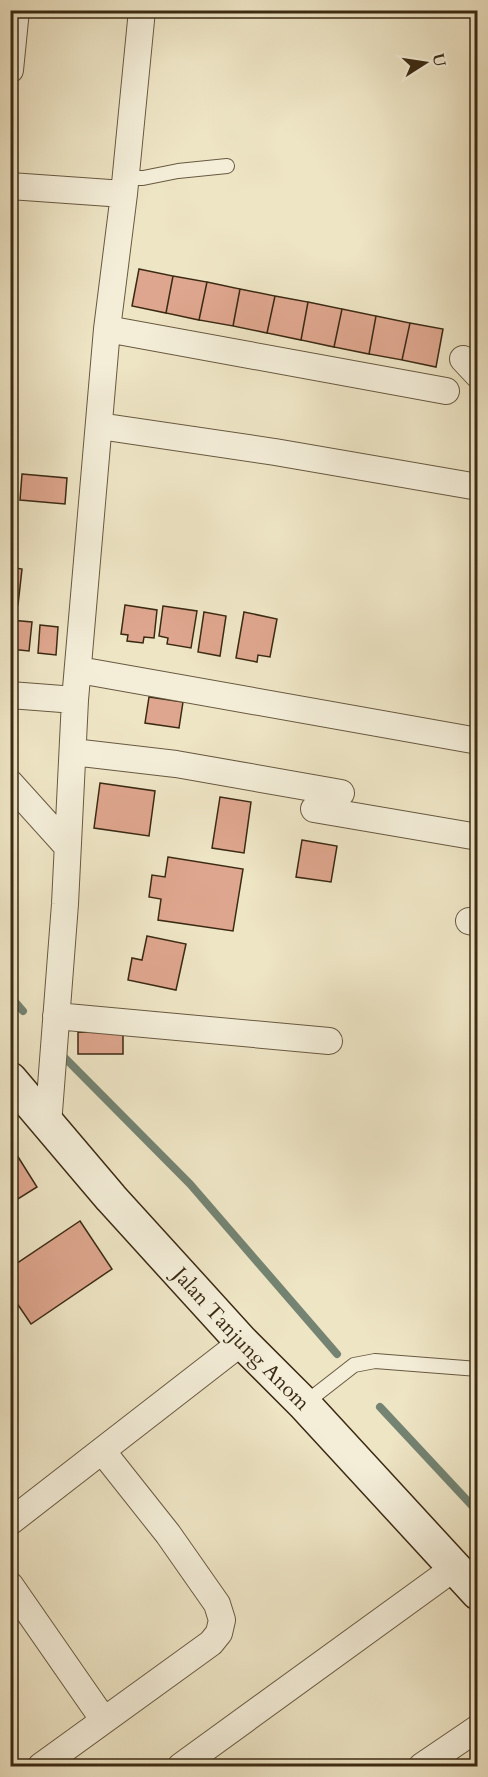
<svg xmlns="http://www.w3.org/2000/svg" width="488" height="1777" viewBox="0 0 488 1777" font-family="Cardo,serif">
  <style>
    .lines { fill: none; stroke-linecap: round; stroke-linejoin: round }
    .stream { stroke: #748372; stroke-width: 8 }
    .building { fill: #dea68e; stroke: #3b2a13; stroke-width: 1.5 }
    .service-casing { stroke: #685940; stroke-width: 16 }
    .minor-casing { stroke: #685940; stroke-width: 28 }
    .secondary-casing { stroke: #3b2a13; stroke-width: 36 }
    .service { stroke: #f4eed9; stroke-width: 14 }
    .minor { stroke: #f4eed9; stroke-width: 26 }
    .secondary { stroke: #f4eed9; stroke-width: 33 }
    .labels { text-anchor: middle; stroke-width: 6; stroke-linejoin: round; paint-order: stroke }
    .street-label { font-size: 21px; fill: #3b2a13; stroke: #f4eed9 }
  </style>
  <rect width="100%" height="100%" fill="#eee5c5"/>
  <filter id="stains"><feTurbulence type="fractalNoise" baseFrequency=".00333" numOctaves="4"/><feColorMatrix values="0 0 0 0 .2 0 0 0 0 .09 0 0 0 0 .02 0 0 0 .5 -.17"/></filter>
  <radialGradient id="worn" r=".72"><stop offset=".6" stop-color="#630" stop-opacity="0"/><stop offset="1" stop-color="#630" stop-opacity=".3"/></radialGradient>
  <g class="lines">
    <!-- stream -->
    <path class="stream" d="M10 996 23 1011
      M62 1055 190 1184 337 1354
      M380 1407 478 1512"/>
  </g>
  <!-- building -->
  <path class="building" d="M139 269 173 276 166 313 132 306Z
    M173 276 207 282 199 320 166 313Z
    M207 282 240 289 233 326 199 320Z
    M240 289 275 296 267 333 233 326Z
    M275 296 308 302 301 340 267 333Z
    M308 302 342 309 334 347 301 340Z
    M342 309 376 316 369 354 334 347Z
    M376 316 410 323 402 360 369 354Z
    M410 323 443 329 436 367 402 360Z
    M22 474 67 478 65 504 20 500Z
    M10 567 22 569 18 605 10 604Z
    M125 605 157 610 154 638 144 637 143 643 127 641 128 635 121 634Z
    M163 606 197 611 191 648 167 644 168 638 159 636Z
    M204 612 226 616 220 656 198 652Z
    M244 612 277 619 270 657 258 655 257 662 236 658Z
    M10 620 32 622 29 651 10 649Z
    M40 625 58 627 56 655 38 653Z
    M149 697 183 702 179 728 145 723Z
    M100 783 155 791 149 836 94 828Z
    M220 797 251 802 244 853 212 848Z
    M302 840 337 846 331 882 296 877Z
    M168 857 243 869 233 931 158 920 161 899 149 897 152 875 165 877Z
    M147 936 186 944 176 990 128 980 132 958 142 960Z
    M78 1032 123 1033V1054H78Z
    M15 1152 37 1187 10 1204V1155Z
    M80 1221 112 1269 31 1324 10 1293V1268Z"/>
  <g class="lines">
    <defs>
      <path id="service" d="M126 178H143L178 171 227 166
        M304 1404 354 1365 375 1361 478 1369"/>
      <path id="minor" d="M10 70 16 10
        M10 186 124 194
        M107 329 446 391
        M463 359 478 375
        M99 426 275 452 478 487
        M79 670 478 741
        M10 695 75 700
        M73 752 176 764 341 793
        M10 783 66 845
        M314 809 478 837
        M469 921 478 923
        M56 1016 329 1041
        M48 1125 65 904 75 700 107 329 124 194 142 10
        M10 1522 242 1342
        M10 1585 103 1719
        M41 1766 211 1643 219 1633 222 1620 217 1604 168 1534 103 1452
        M181 1766 454 1568
        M422 1766 478 1728"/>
      <g id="secondary">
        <path id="s1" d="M10 1079 111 1198 242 1342 304 1404 478 1593"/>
      </g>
    </defs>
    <!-- service casing -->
    <use href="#service" class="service-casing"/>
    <!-- minor casing -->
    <use href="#minor" class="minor-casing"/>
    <!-- secondary casing -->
    <use href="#secondary" class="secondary-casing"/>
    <!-- service -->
    <use href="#service" class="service"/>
    <!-- minor -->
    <use href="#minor" class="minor"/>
    <!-- secondary -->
    <use href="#secondary" class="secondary"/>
  </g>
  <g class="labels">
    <!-- street labels -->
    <g class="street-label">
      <text dy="7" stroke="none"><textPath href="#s1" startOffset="348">Jalan Tanjung Anom</textPath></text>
    </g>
  </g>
  <!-- margin -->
  <rect width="488" height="1777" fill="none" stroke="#eee5c5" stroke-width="36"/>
  <rect x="12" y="12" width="464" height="1753" fill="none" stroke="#3b2a13" stroke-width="3"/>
  <rect x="18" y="18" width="452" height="1741" fill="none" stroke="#3b2a13" stroke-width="1.5"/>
  <!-- north arrow -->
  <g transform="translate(425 63) rotate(78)" stroke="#f4eed9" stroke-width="4.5" paint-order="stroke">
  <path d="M0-4.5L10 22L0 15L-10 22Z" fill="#3b2a13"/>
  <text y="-9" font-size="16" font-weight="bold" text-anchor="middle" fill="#3b2a13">U</text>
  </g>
  <rect width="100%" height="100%" filter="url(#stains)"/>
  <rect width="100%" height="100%" fill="url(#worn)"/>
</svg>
